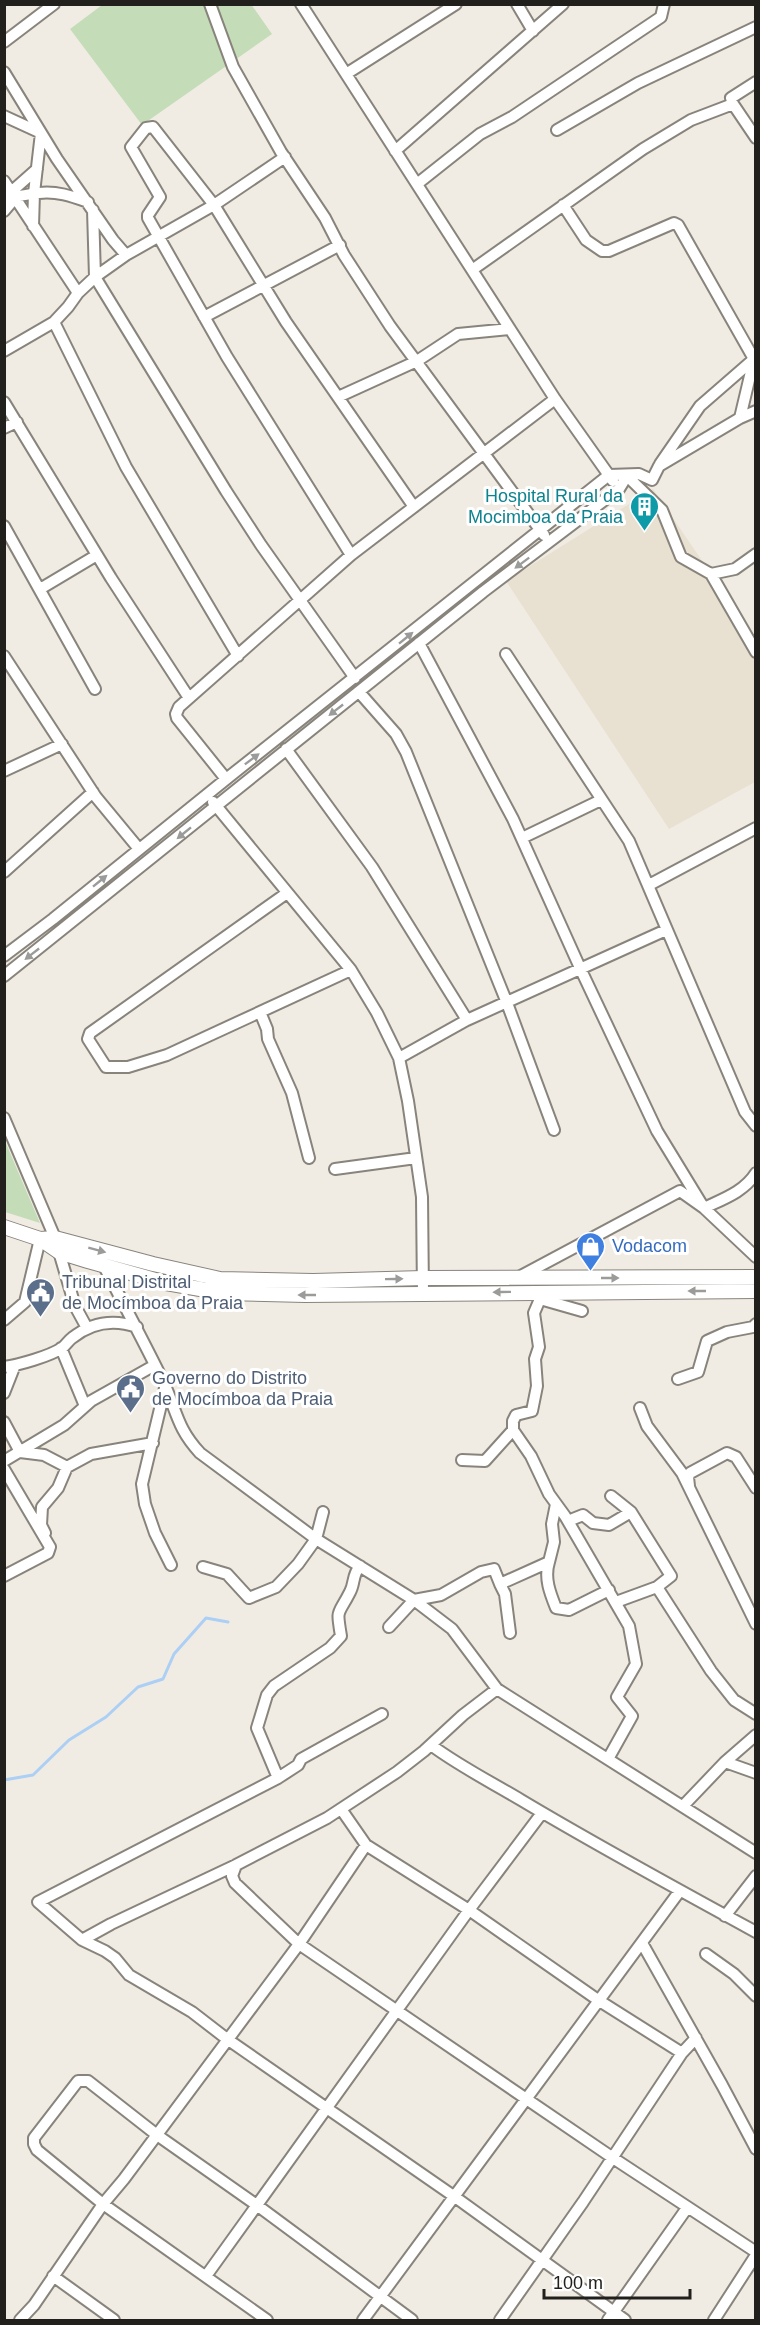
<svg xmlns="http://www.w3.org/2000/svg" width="760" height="2325" viewBox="0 0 760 2325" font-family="Arial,sans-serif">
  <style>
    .built { fill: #e8e0d0 }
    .green { fill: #c4ddb8 }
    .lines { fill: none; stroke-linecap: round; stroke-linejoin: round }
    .stream { stroke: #accff6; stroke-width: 3 }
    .minor-casing { stroke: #88847c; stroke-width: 14 }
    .tertiary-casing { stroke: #88847c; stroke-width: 16 }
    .minor { stroke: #fff; stroke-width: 10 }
    .tertiary { stroke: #fff; stroke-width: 14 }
    .oneway { fill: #9b9b99 }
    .labels { text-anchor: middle; stroke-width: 6; stroke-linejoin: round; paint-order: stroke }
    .culture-label { font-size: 18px; fill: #0d838f; stroke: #fff; text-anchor: end }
    .shop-label { font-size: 18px; fill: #366cbe; stroke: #fff; text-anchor: start }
    .service-label { font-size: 18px; fill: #4e5e75; stroke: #fff; text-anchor: start }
  </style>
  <rect width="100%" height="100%" fill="#f1ece3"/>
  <!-- built -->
  <path class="built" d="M653 489 755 638V782L669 829 506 581Z"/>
  <!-- green -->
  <path class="green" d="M251 4 272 34 142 125 70 29 102 5Z
    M4 1141H5L40 1223 5 1212Z"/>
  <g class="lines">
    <!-- stream -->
    <path class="stream" d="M4 1780 33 1775 69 1740 106 1717 138 1687 163 1679 174 1654 206 1618 228 1622"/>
    <defs>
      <path id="minor" d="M210 4 233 67 281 152 325 218 344 255 390 326 544 535
        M301 4 555 399 613 481
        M517 4 533 31
        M4 42 54 4
        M4 72 57 159 113 240 126 255
        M346 74 456 4
        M733 104 756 138
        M4 116 41 133 34 193 33 226
        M557 130 638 83 756 27
        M395 151 563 4
        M4 181 78 293
        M417 184 480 134 512 117 661 17 664 4
        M11 192 37 169
        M4 196C17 198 26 194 39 193 57 191 71 196 88 202
        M563 205 586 240 602 251H609L674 223 678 225 754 359 700 406 660 464
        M93 210 95 277 226 491 261 545 355 678
        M4 211 15 198
        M472 270 643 149 691 120 733 104 731 98 756 82
        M204 317 340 245
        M54 322 126 467 238 656
        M4 351 54 322 68 307 78 293 95 277 126 255 214 205 285 157
        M338 397 417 361 458 334 510 329
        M4 402 111 578 189 698
        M740 418 754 359
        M4 428 17 422
        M627 476 662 510 681 557 711 574 756 652
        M4 526 95 689
        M351 555 227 357 148 218V215L160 197 131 147 146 128 153 127 214 205 286 322 414 507
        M711 574 735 569 756 554
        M40 589 97 555
        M419 643 513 819 581 970 657 1131 704 1208 756 1257
        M506 654 629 841 745 1112 756 1126
        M4 656 96 797 139 849
        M359 692 396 734 406 752 507 1003 554 1130
        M286 749 372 867 467 1020
        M4 771 62 744
        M226 779 177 718 176 714 179 707 351 555 555 399
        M213 802 351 970 377 1013 399 1058 408 1101 422 1197 423 1293
        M522 838 601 800
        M4 872 93 792
        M649 885 756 828
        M287 893 90 1033 88 1039 106 1067H128L167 1055 351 970
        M4 956 53 919 230 776 609 475 639 474 652 480 659 466 740 418 756 411
        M4 976 483 592 619 489 627 476
        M260 1012 267 1029 268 1039 292 1093 309 1158
        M399 1058 467 1020 666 930
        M4 1118 55 1238 75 1306 87 1328
        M335 1169 416 1158
        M104 1266C124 1305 145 1344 164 1383 177 1412 177 1428 200 1453L316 1539 414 1600 452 1629 497 1689
        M519 1277 680 1191 704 1208C723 1199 744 1192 756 1173
        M4 1320 25 1302 40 1239
        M61 1348 85 1406
        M4 1367C19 1365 50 1356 62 1348 66 1345 68 1341 72 1338 92 1322 114 1319 137 1327
        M678 1379 698 1372 707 1341 727 1332 753 1327 756 1324
        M165 1388 142 1484 145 1504 155 1533 171 1565
        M4 1393 15 1365
        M640 1408 647 1426 682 1473 756 1624
        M4 1422 20 1452 44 1455 67 1467 91 1454 153 1443
        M513 1430 531 1456 549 1494 565 1516 629 1626 636 1664 617 1697 632 1716 608 1759
        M462 1460 485 1461 513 1430V1421L516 1415 532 1411 537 1386 535 1359 539 1347 534 1313 540 1299 582 1311
        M4 1461 64 1425 91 1401 155 1365
        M4 1469 50 1547
        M689 1486 688 1477 690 1473 727 1453 736 1457 756 1488
        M611 1496 631 1512 671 1576 657 1587 711 1671 734 1700 756 1714
        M568 1521 583 1515 593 1523 609 1525 631 1512
        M45 1533 41 1525 42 1507 58 1488 67 1467
        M549 1562C544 1578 550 1593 556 1608L569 1610 609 1590
        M203 1567 227 1574 249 1598 276 1587 298 1564 316 1539 323 1512
        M4 1576 48 1553 50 1547
        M500 1584 505 1594 510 1633
        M616 1602 657 1587
        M389 1627 414 1600 441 1595 481 1572 494 1569 500 1584 549 1562 554 1542 552 1524 556 1504
        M431 1745C459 1766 491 1782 521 1800 598 1846 677 1889 756 1932
        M725 1762 756 1773
        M278 1778 257 1728 267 1695 274 1686 330 1648 341 1636C336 1607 338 1616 350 1592 355 1583 352 1575 360 1566
        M683 1806 725 1762 756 1735
        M341 1809 366 1845 469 1910 598 2000 682 2053
        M756 1853 497 1689 463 1715 424 1751 397 1772 327 1818 236 1865 232 1876 235 1883 299 1944 613 2158 756 2252
        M236 1865 111 1924 82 1940 38 1902 278 1778 298 1765 301 1759 382 1714
        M725 1916 756 1876
        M82 1940 105 1951 115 1958 129 1975 192 2012 227 2039 455 2197 625 2320
        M642 1943 722 2085 756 2149
        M706 1954 734 1974 756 1996
        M53 2276 114 2320
        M206 2276 469 1910 542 1813
        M20 2320 34 2305 103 2204 124 2179 299 1944 366 1845
        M267 2320 103 2204 37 2150 34 2144V2138L78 2081H88L157 2135 258 2206 412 2320
        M363 2320 679 1892
        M500 2320 583 2202 682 2053 696 2038
        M608 2320 687 2208
        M714 2320 756 2255"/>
      <path id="tertiary" d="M4 1227 40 1239 59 1252 88 1261 166 1283 223 1293 305 1295 756 1291
        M40 1239 55 1238 153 1264 220 1279 313 1281 423 1278 756 1277"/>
    </defs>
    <!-- minor casing -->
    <use href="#minor" class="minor-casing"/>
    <!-- tertiary casing -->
    <use href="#tertiary" class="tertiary-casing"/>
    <!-- minor -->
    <use href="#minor" class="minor"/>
    <!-- tertiary -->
    <use href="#tertiary" class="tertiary"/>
  </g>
  <!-- one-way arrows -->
  <defs><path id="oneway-solid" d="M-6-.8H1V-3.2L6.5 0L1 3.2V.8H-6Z" transform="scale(1.5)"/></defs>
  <g class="oneway">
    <use href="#oneway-solid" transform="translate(522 563) rotate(143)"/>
    <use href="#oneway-solid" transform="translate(406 638) rotate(-39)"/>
    <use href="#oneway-solid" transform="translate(336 710) rotate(142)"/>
    <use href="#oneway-solid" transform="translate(252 759) rotate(-37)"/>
    <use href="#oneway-solid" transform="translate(184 833) rotate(141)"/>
    <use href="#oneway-solid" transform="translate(100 881) rotate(-39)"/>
    <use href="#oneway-solid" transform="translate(32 954) rotate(142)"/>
    <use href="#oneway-solid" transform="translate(97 1250) rotate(15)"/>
    <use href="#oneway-solid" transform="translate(610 1278)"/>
    <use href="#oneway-solid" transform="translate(394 1279) rotate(-1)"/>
    <use href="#oneway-solid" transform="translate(697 1291) rotate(180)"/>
    <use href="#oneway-solid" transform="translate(502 1292) rotate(179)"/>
    <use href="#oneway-solid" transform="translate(307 1295) rotate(180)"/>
  </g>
  <!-- icons -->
  <defs>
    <symbol id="building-pin" viewBox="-11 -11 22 30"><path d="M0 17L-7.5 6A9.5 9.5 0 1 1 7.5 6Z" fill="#0f9aa8" stroke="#fff"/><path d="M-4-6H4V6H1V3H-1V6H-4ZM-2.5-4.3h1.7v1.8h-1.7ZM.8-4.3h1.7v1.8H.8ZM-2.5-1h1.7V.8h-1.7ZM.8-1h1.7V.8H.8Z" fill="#fff"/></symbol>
    <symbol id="shop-pin" viewBox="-11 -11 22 30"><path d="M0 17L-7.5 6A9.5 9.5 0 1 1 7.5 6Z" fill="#3f7fe0" stroke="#fff"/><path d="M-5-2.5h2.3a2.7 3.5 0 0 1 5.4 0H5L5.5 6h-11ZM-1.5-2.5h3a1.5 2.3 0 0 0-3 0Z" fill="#fff"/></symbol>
    <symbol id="civic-pin" viewBox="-11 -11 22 30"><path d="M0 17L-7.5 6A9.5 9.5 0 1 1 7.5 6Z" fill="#5c6f8a" stroke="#fff"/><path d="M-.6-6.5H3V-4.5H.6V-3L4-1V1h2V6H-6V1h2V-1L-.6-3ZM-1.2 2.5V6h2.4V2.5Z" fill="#fff"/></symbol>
  </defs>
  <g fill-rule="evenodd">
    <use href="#building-pin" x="628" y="490" width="33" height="45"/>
    <use href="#shop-pin" x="574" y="1230" width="33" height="45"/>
    <use href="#civic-pin" x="24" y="1276" width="33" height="45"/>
    <use href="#civic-pin" x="114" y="1372" width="33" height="45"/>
  </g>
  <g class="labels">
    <!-- culture labels -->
    <g class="culture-label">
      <text x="623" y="502">Hospital Rural da<tspan x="623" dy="21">Mocimboa da Praia</tspan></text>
    </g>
    <!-- shop labels -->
    <g class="shop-label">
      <text x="612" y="1252">Vodacom</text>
    </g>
    <!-- service labels -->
    <g class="service-label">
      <text x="62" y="1288">Tribunal Distrital<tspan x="62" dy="21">de Mocímboa da Praia</tspan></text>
      <text x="152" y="1384">Governo do Distrito<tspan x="152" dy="21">de Mocímboa da Praia</tspan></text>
    </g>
  </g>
  <!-- border -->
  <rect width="760" height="2325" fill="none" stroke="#21201c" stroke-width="12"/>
  <!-- scale -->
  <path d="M544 2289v9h146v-9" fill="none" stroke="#21201c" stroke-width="3"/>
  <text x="553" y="2289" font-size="18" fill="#21201c" stroke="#ffffff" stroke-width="4.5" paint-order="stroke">100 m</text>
</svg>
